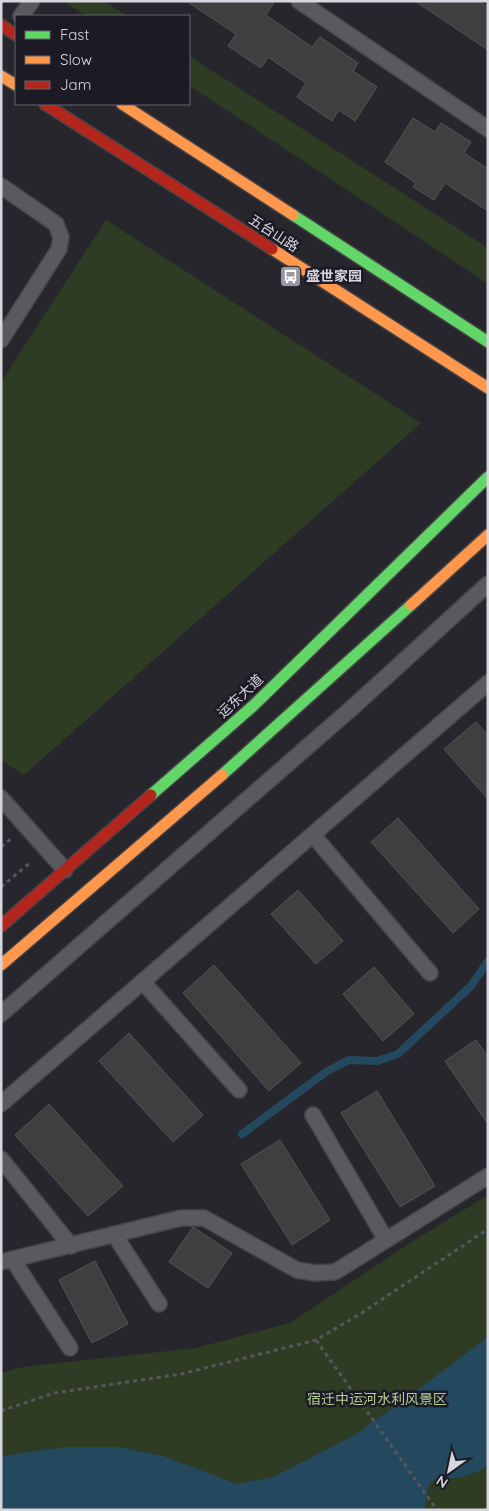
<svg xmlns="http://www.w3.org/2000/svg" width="489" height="1511" viewBox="0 0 489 1511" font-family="Quicksand,'Noto Sans SC',sans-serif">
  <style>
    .green { fill: #2e3c23 }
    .water { fill: #24495e }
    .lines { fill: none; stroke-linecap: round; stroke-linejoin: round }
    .stream { stroke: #24495e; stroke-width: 8 }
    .building { fill: #413e3f; stroke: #565353 }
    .lane-casing { stroke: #444348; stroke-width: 18 }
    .fast-casing { stroke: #444348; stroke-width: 14 }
    .slow-casing { stroke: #444348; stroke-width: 14 }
    .jam-casing { stroke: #444348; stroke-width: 14 }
    .path { stroke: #57565c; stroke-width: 3; stroke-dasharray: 4 4; stroke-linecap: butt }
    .lane { stroke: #5a5a5e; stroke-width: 15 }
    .fast { stroke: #63d668; stroke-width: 11 }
    .slow { stroke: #ff974d; stroke-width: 11 }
    .jam { stroke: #b3261e; stroke-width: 11 }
    .labels { text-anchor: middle; stroke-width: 5; stroke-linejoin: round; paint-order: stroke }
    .street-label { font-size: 14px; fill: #d7d6de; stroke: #1c1a25 }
    .poi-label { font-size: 14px; font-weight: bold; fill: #d7d6de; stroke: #1c1a25; text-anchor: start }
    .park-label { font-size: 14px; fill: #aed195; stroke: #1c1a25 }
  </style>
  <rect width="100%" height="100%" fill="#27262c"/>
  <!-- green -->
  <path class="green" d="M63 1H104L127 16H86Z
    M189 56 488 248V284L189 85Z
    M106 220 421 423 24 775 1 760V382Z
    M488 1195V1510H1V1373L23 1367 196 1348 290 1323 413 1241Z"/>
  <!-- water -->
  <path class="water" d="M488 1337V1465C475 1476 451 1480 435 1479L429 1485 424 1510H1V1456L66 1447H117L163 1456 237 1484 273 1477 353 1436 404 1400Z"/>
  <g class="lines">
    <!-- stream -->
    <path class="stream" d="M242 1134 326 1072 349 1060 377 1061 398 1054 471 986 488 961"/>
  </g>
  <!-- building -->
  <path class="building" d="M186 1H275L266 15 312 47 320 37 358 63 353 71 377 87 355 121 339 110 332 121 297 97 306 83 268 57 261 68 228 46 236 34Z
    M415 1H479L488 7V50Z
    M413 118 435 132 441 123 471 142 464 153 488 169V211L445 183 434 200 413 187 416 183 385 162Z
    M476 722 488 735V799L444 749Z
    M398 818 479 909 453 933 371 842Z
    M298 890 343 941 316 964 271 914Z
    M214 965 301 1063 269 1091 183 993Z
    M374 967 414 1014 383 1041 343 994Z
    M129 1033 203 1115 173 1142 99 1061Z
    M476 1040 488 1057V1124L445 1061Z
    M377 1091 435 1186 400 1207 341 1113Z
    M49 1104 123 1186 88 1216 15 1135Z
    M280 1140 330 1220 292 1245 241 1164Z
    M193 1227 232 1253 208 1288 169 1262Z
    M95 1261 128 1324 92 1343 59 1280Z"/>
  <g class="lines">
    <defs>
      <path id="lane" d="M299 1 488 129
        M21 16 32 1
        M1 186 56 224 61 237 59 249 1 340
        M1 798 65 870
        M313 835 430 973
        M143 982 239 1090
        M1 1014 353 707 488 584
        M1 1104 488 683
        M313 1115 386 1240
        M1 1159 71 1246
        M114 1234 159 1304
        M13 1260 70 1348
        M1 1262 181 1218H204L297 1270 315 1273 335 1272 488 1176"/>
      <path id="fast" d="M293 215 488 342
        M222 775 411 605
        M151 795 253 706 488 477"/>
      <path id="slow" d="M1 76 16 85
        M122 104 293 215
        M272 249 488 388
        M411 605 488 535
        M1 965 222 775"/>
      <path id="jam" d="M1 25 16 35
        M45 104 272 249
        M1 926 151 795"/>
    </defs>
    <!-- lane casing -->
    <use href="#lane" class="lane-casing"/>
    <!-- fast casing -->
    <use href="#fast" class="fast-casing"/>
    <!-- slow casing -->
    <use href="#slow" class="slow-casing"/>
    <!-- jam casing -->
    <use href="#jam" class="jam-casing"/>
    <!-- path -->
    <path class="path" d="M1 847 12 838
      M1 887 31 862
      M316 1340 437 1510
      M1 1411 54 1393 181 1374 316 1340 360 1314 488 1229"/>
    <!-- lane -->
    <use href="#lane" class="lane"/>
    <!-- fast -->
    <use href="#fast" class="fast"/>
    <!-- slow -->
    <use href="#slow" class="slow"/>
    <!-- jam -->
    <use href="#jam" class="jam"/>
  </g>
  <!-- icons -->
  <defs>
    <symbol id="bus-square" viewBox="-11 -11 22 22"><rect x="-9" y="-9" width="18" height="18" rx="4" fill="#9998a0" stroke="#1c1a25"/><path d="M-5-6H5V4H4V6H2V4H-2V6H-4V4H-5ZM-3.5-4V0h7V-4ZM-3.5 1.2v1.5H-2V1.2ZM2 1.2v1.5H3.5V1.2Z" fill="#fff"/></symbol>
  </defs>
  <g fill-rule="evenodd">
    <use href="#bus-square" x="278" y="264" width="25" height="25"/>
  </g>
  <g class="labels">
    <!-- street labels -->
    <g class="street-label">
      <text transform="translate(274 233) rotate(33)" y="5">五台山路</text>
      <text transform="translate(240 696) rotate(-43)" y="5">运东大道</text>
    </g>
    <!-- poi labels -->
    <g class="poi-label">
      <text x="306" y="281">盛世家园</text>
    </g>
    <!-- park labels -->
    <g class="park-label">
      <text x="377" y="1404">宿迁中运河水利风景区</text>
    </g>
  </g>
  <!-- border -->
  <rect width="489" height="1511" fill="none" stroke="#d7d6de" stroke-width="5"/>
  <!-- legend -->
  <rect x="15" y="15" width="175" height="90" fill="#1c1a25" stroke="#67656f"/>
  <rect x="25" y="31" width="25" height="8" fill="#63d668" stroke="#67656f"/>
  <text x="60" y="40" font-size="15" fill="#d7d6de">Fast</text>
  <rect x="25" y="56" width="25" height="8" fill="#ff974d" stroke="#67656f"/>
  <text x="60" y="65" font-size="15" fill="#d7d6de">Slow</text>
  <rect x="25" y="81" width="25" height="8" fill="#b3261e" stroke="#67656f"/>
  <text x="60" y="90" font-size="15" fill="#d7d6de">Jam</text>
  <!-- north arrow -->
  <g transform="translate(449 1471) rotate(213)" stroke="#1c1a25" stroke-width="4" paint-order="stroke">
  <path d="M0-4L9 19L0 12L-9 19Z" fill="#d7d6de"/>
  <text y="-8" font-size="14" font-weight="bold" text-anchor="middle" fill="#d7d6de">N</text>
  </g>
</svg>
